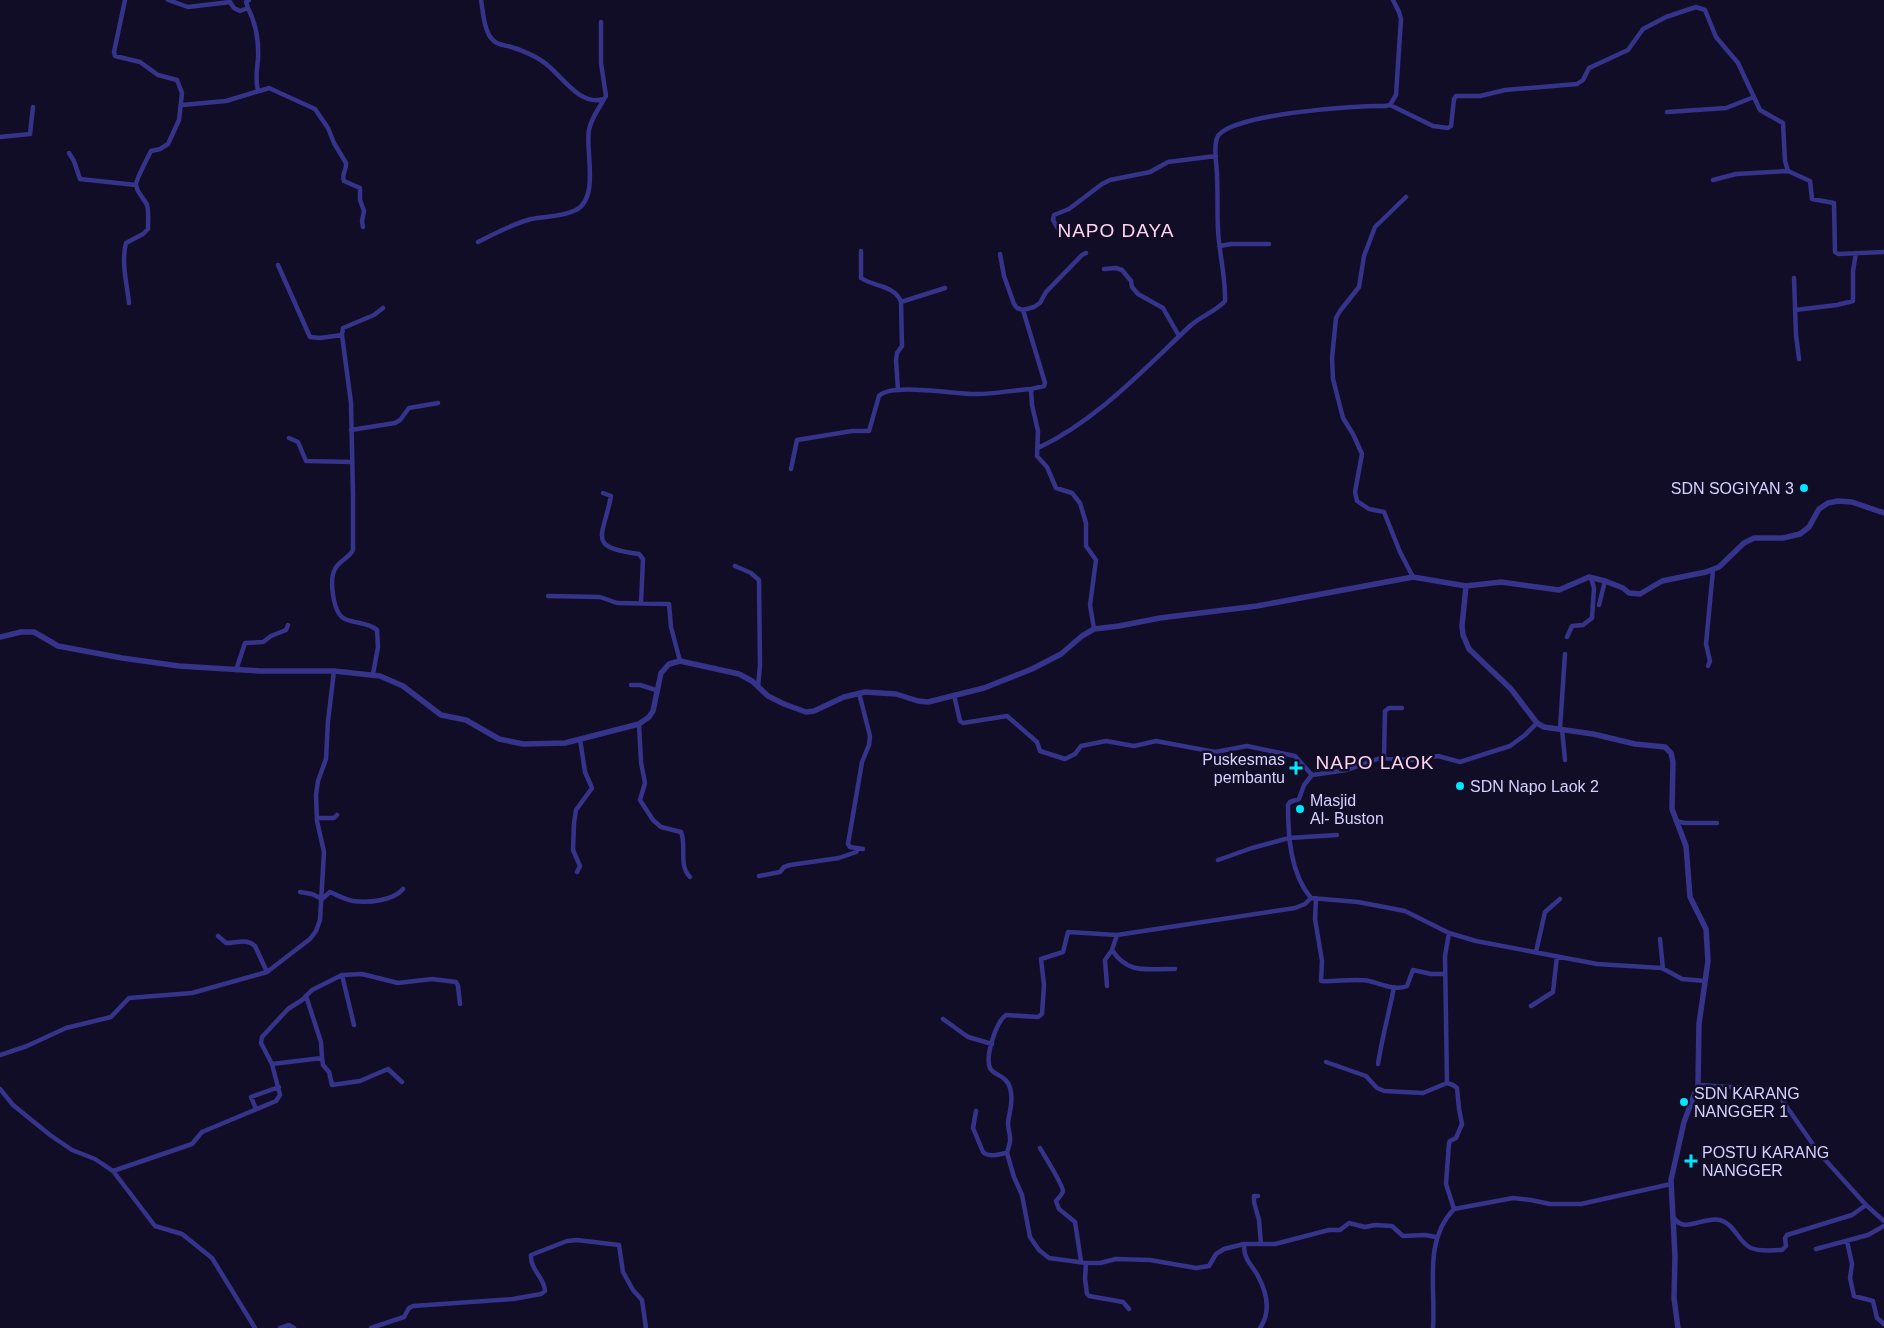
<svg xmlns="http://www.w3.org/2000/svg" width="1884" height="1328" viewBox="0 0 1884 1328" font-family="Arial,sans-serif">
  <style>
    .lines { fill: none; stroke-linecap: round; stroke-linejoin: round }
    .minor { stroke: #35338a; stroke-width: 4.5 }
    .tertiary { stroke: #35338a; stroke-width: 5.5 }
    .poi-dot { fill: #00e7fd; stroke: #110d26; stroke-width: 2 }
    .labels { text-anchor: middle; stroke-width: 5; stroke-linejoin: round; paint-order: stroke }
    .poi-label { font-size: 16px; fill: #d6d2ff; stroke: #110d26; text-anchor: start }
    .quarter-label { font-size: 19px; letter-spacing: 1px; fill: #ffd4f0; stroke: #110d26 }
  </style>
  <rect width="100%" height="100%" fill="#110d26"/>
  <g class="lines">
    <!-- minor -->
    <path class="minor" d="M125 0 114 52 115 56 140 62 158 75 177 80 182 93 179 120 168 144 160 149 151 151C148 157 136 180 136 184 136 192 144 198 147 205 149 212 148 221 148 229L143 234 126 243C121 262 127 284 129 303
      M168 0 188 7 230 2 234 8 240 11 248 8 246 2 249 0
      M481 0C483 11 484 32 493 40 497 45 505 45 511 47 519 49 535 56 542 61 561 73 578 107 604 99L606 96 601 63V22
      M248 8C256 24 259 42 258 59 257 70 255 79 258 91
      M182 105 226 101 269 88 315 109 328 128 334 143 346 163C347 169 341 175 344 181L360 188V200L364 211 362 221 363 227
      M1390 105 1433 126 1448 128 1451 126 1454 99 1456 96H1480L1505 90 1577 84 1583 80 1589 68 1628 50 1643 29 1666 17 1696 7 1705 10 1716 37 1738 63 1760 110 1783 123 1785 161 1788 171 1810 181 1812 199 1834 203 1835 252 1838 254 1884 252
      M1667 112 1726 108 1754 97
      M0 137 30 134 33 107
      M69 153 74 161 80 179 136 185
      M1713 180 1736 174 1788 171
      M1406 197 1375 227 1364 256 1359 287 1340 311 1336 318 1332 358 1333 379 1343 418 1353 434 1362 454 1355 492 1357 501 1369 509 1384 512 1400 552 1413 577
      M1061 234 1053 220 1054 215 1069 209 1102 184 1110 180 1150 172 1168 162 1216 156
      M478 242C496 233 512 224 531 219 546 216 562 217 576 210 600 197 585 151 589 130 591 118 599 109 604 99
      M1220 246 1231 244H1269
      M861 251V278C874 287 895 285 901 302L902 346 897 353 896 360 898 390
      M1086 253 1082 255 1046 292 1040 303 1034 307 1023 310 1045 383 1044 386 1031 389 1032 405 1038 431 1037 456 1047 467 1056 488 1072 493 1080 503 1086 523V546L1096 560 1090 605 1094 629
      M1000 254 1004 276 1014 304 1017 308 1023 310
      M278 265 310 337 320 338 342 335 351 403 353 495V550C349 558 339 561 335 569 329 580 333 614 345 619 356 624 368 622 377 630L378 647 373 674
      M1104 269 1116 268 1122 270 1131 281 1132 287 1138 294 1163 308 1179 336
      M1794 278 1796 335 1799 359
      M901 302 945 288
      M1795 310 1837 305 1853 301V271L1856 253
      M342 335 343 328 374 315 383 308
      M351 430 395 423 400 420 409 408 438 403
      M289 438 298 442 306 461 352 462
      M1038 448C1097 420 1143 370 1190 326 1201 316 1215 312 1225 301 1226 278 1219 253 1218 230 1217 212 1218 194 1217 176 1217 165 1213 149 1217 138 1225 114 1359 105 1385 106L1390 105 1396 95 1401 19 1399 12 1393 0
      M791 469 797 440 852 431H869L879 396C891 382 958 395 977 394 995 394 1013 390 1031 389
      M603 493 611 496C603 538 586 547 639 554L643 559 641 603
      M735 566 751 573 759 580 760 665 758 687
      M548 596 600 597 617 603 669 604 671 627 680 661
      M1599 605 1605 581
      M1567 637 1572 626 1583 625 1592 618 1594 588 1591 578
      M1708 666 1710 661 1706 644 1713 570
      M236 670 245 643 263 642 271 636 286 630 288 625
      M631 685H640L656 690
      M859 693 870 736 869 745 862 762 848 844 850 847 863 849
      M954 695 960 721 963 723 1007 716 1037 742 1040 751 1065 759 1075 754 1081 746 1106 741 1134 746 1156 741 1215 752 1247 746 1295 756 1312 775
      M1537 723 1525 735 1510 746 1460 762 1438 756 1412 760 1380 758 1347 770 1312 775 1304 785 1299 799 1290 802 1288 805C1288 836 1290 873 1311 898L1358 902 1405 911 1449 933 1476 941 1597 964 1662 968 1682 979 1705 981
      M639 724 641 762 645 783 640 800 653 820 661 827 681 832C687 847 678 865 690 877
      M1560 728 1565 654
      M1562 729 1565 760
      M1384 758 1385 711 1389 708H1402
      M317 818H334L337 815
      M1676 821 1685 823H1717
      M1218 860 1252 848 1289 838 1337 835
      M577 872 580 866 573 850 574 823 576 810 592 788 585 772 580 739
      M759 876 780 872 784 867 790 865 839 858 856 852 858 849
      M300 892 312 894 322 899 330 892C337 895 346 900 353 901 368 903 393 901 403 889
      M1316 898 1315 919 1322 961 1321 981C1335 982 1357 978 1369 981 1382 984 1395 991 1407 986L1413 970 1431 974H1445
      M218 936 226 943C237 943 246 938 255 946L267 972
      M1660 939 1663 969
      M1112 950C1129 976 1149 968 1175 969
      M1536 952 1545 912 1560 899
      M342 975 354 1025
      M1107 986 1105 960 1112 950 1117 935
      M306 996 321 1042 322 1058
      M1531 1006 1553 992 1557 956
      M943 1019 968 1037 992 1044
      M0 1055 27 1046 66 1028 111 1017 129 998 192 993 267 972 310 939 316 931 320 920 324 852 317 821 316 795 318 781 326 759 328 721 334 671
      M1326 1062 1366 1076 1377 1088 1384 1091 1423 1093 1447 1083 1453 1085 1457 1088 1459 1109 1462 1124 1456 1138 1450 1141 1449 1143 1446 1184 1454 1209C1423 1241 1436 1288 1433 1328
      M272 1064 261 1043 262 1037 288 1009 302 1000 312 990 342 975 362 974 398 983 432 979 456 982 458 986 460 1004
      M1378 1064C1382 1038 1389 1013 1394 987
      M1447 1083 1445 956 1449 933
      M1698 1085 1763 1089 1777 1093 1819 1153 1866 1205 1884 1221
      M0 1089 13 1105 50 1135 72 1150 95 1159 113 1171 155 1226 182 1234 212 1258 255 1328
      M256 1109 251 1097 279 1087
      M976 1111 973 1128 983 1152C989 1158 999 1154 1007 1153L1014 1177 1022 1195 1030 1237 1039 1250 1049 1258 1086 1263H1100L1116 1259 1150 1260 1196 1268 1209 1266 1216 1254 1224 1249 1244 1244H1275L1329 1230H1340L1349 1223 1365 1227 1375 1225 1392 1226 1403 1236 1425 1235 1436 1237
      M1040 1148C1044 1155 1063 1185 1063 1191 1062 1195 1058 1198 1056 1201L1059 1209 1075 1222 1081 1261
      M1007 1153C1008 1149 1009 1146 1010 1142 1011 1136 1008 1130 1008 1123 1009 1113 1013 1103 1011 1093 1009 1074 993 1076 990 1068 985 1056 996 1022 1006 1015L1038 1017 1042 1014 1044 985 1041 959 1063 952 1068 932 1117 935 1295 908 1305 904 1311 898
      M113 1171 192 1144 202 1132 276 1101 280 1095 272 1064 322 1058 323 1065 329 1072 332 1085 360 1081 388 1069 402 1082
      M1258 1196H1254V1202L1259 1220 1261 1244
      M1454 1209 1513 1198 1531 1200 1550 1204H1581L1671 1184
      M1674 1218C1684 1234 1704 1216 1720 1220 1735 1224 1738 1242 1751 1248 1761 1252 1772 1250 1782 1250L1786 1246 1785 1238 1787 1235 1852 1215 1866 1205
      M1847 1241 1852 1264 1850 1278 1854 1296 1873 1301 1877 1318 1884 1324
      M1244 1244C1244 1249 1245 1255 1247 1259 1250 1265 1255 1270 1258 1276 1267 1293 1271 1312 1260 1328
      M1816 1249 1868 1235 1884 1226
      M1086 1263 1085 1279 1087 1294 1089 1296 1123 1302 1129 1309
      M280 1328 289 1325 294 1328
      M371 1328 404 1317 409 1308 413 1306 513 1299 541 1294 545 1291C545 1278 530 1270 531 1255L567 1241 577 1240 619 1245 623 1272 633 1290 642 1300 646 1328"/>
    <!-- tertiary -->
    <path class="tertiary" d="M1466 586 1462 626 1463 635 1469 649 1511 689 1537 723 1544 727 1593 734 1635 744 1665 747 1671 753 1673 762 1672 809 1686 846 1690 897 1706 929 1708 961 1699 1024 1698 1085 1684 1122 1671 1180 1675 1256 1674 1298 1678 1328
      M0 637 21 632H34L58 646 122 658 179 666 260 671H334L380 676 403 686 441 715 466 720 499 739 523 744 565 743 639 724 649 717 653 711 661 673 669 664 680 661 739 674 752 681 768 696 784 704 806 712 814 711 844 697 865 692 896 694 918 701 928 702 984 688 1032 669 1061 654 1082 636 1094 629 1119 626 1160 618 1257 606 1413 577 1466 586 1501 582 1559 590 1589 577 1605 581 1623 588 1629 593 1640 594 1662 581 1706 572 1719 567 1744 543 1754 538H1783L1800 534 1809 527 1819 509 1828 503 1838 501 1852 502 1884 513"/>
  </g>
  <!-- markers -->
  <g class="poi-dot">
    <circle cx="1804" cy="488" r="5"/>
    <path d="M1293.5 760.5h5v5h5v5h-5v5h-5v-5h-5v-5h5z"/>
    <circle cx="1460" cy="786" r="5"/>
    <circle cx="1300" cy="809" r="5"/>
    <circle cx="1684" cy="1102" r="5"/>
    <path d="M1688.5 1153.5h5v5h5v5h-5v5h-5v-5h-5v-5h5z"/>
  </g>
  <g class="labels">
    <!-- poi labels -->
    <g class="poi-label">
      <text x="1794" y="494" text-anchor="end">SDN SOGIYAN 3</text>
      <text x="1285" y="765" text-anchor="end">Puskesmas<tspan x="1285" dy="18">pembantu</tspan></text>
      <text x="1470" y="792">SDN Napo Laok 2</text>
      <text x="1310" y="806">Masjid<tspan x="1310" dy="18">Al- Buston</tspan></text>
      <text x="1694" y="1099">SDN KARANG<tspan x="1694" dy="18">NANGGER 1</tspan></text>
      <text x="1702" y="1158">POSTU KARANG<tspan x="1702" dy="18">NANGGER</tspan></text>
    </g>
    <!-- quarter labels -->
    <g class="quarter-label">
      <text x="1116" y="237">NAPO DAYA</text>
      <text x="1375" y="769">NAPO LAOK</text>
    </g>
  </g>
</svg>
